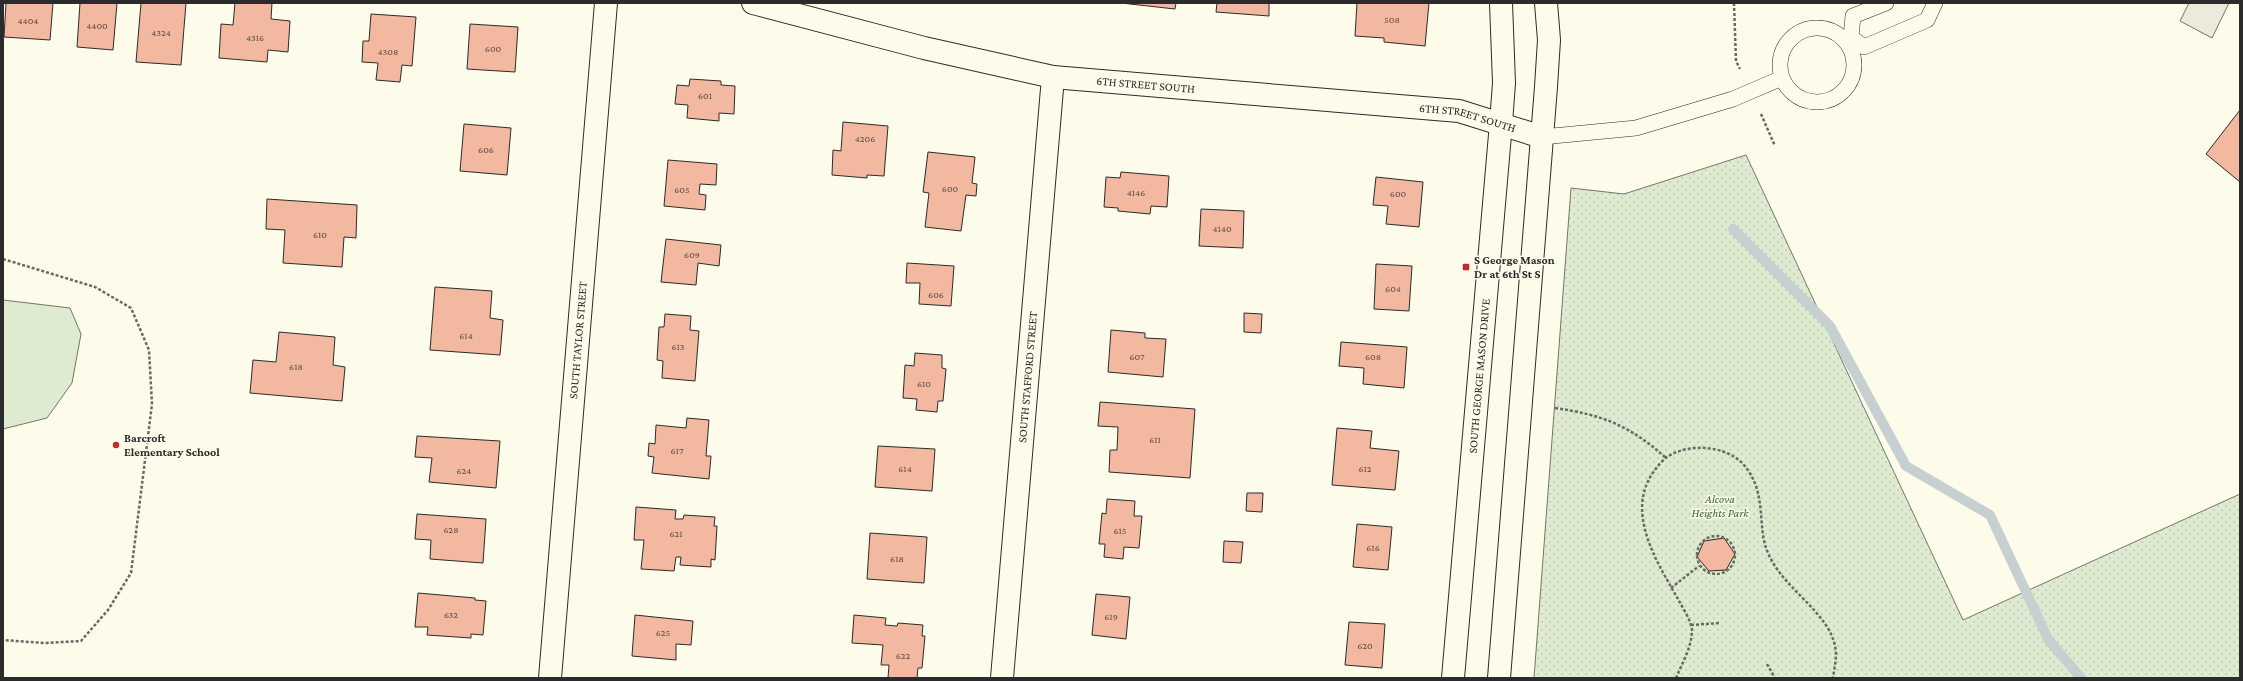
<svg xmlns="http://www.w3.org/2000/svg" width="2243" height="681" viewBox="0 0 2243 681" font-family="'Crimson Pro',serif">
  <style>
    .grass { fill: url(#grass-dots); stroke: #74746e }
    .pitch { fill: #deebd1; stroke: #74746e }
    .parking { fill: #eceadb; stroke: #74746e }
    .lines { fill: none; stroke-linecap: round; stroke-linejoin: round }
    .stream { stroke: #c7d0d0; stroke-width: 10 }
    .building { fill: #f2b8a0; stroke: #2b2b2b }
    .lane-casing { stroke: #2b2b2b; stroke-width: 16 }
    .street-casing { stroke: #2b2b2b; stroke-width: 24 }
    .secondary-casing { stroke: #2b2b2b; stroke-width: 24 }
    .path { stroke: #6a6964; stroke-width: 2.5; stroke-dasharray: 3 2; stroke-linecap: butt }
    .lane { stroke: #fdfbea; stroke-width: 15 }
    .street { stroke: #fdfbea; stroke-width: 22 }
    .secondary { stroke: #fdfbea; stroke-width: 22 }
    .poi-dot { fill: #c62828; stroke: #fdfbea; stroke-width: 1.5 }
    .labels { text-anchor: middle; stroke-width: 3; stroke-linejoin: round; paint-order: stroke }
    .number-label { font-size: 10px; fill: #5d4e48 }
    .street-label { font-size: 12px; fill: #2b2b2b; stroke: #fdfbea }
    .poi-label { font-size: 12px; font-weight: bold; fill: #2b2b2b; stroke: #fdfbea; text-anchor: start }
    .park-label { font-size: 12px; font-style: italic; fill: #34623c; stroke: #fdfbea }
  </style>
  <defs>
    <pattern id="grass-dots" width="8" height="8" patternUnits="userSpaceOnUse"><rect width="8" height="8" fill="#deebd1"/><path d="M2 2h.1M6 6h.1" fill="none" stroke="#bfcab4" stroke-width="1.8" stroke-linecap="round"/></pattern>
  </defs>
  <rect width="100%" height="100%" fill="#fdfbea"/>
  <!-- grass -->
  <path class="grass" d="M1746 155 1963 620 2240 494V678H1534L1571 188 1624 194Z"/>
  <!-- pitch -->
  <path class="pitch" d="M3 300 70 308 81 334 72 383 47 418 3 429Z"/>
  <!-- parking -->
  <path class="parking" d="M2189 3H2229L2212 38 2180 21Z"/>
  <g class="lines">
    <!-- stream -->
    <path class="stream" d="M1733 229 1830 326 1906 466 1990 515 2048 639 2081 678"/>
  </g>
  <!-- building -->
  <path class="building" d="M6 3H53L50 40 4 37Z
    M80 3H117L113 50 77 47Z
    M141 3H186L181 65 136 62Z
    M235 3H272L271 19 290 21 288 52 268 50 267 62 219 58 221 24 233 25Z
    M1121 3H1176L1175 9Z
    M1217 3H1269V16L1216 12Z
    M1357 3H1429L1425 46 1384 42V38L1355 36Z
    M371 14 416 17 412 66 402 65 400 82 376 80 378 63 362 62 363 41H369Z
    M470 24 518 27 515 72 467 69Z
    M690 79 721 81V85L735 86 734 114 719 113V121L687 118 688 105 675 104 677 85 689 86Z
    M2240 110V182L2206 154Z
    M843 122 888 126 884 176 867 175V178L832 175 833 150 841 151Z
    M464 124 511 128 507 175 460 171Z
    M928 152 975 157 972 183 977 184 976 196 966 195 961 231 925 227 929 193 923 192Z
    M668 160 717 164 716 185 700 184 699 194 706 195 705 210 664 206Z
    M1121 172 1169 176 1167 207 1151 206 1150 214 1118 211V208L1104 207 1106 177 1120 178Z
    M1376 177 1423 182 1419 227 1386 224 1388 206 1373 205Z
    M267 199 357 205 356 238 344 237 342 267 283 263 285 230 266 229Z
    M1201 209 1244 211 1243 248 1199 246Z
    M666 239 721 245 719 266 698 263 696 285 661 282Z
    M907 263 954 266 951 306 919 304 920 283H906Z
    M1376 264 1412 266 1409 311 1374 309Z
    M435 287 492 291 490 318 503 320 500 355 430 350Z
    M1244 313 1262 314 1261 333 1244 332Z
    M665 314 691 316 690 330 699 331 695 381 662 378 663 361 657 360 659 327H664Z
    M1111 330 1145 333V338L1166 339 1163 377 1108 372Z
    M279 332 335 337 333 365 345 367 342 401 250 393 253 360 276 362Z
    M1341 342 1407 347 1404 388 1363 384 1364 368 1339 366Z
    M915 353 942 355V368L946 369 943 401H938L937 412 916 410 917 399 903 398 905 365 914 366Z
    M1100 402 1195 409 1190 478 1109 472 1110 450H1117L1118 427 1098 426Z
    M687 418 709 420 706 456H711L709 479 652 473 654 457 648 456 649 443 655 444 656 425 686 428Z
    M1337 428 1372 431 1370 448 1399 451 1395 490 1332 485Z
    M417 436 500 441 496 488 429 482 432 458 415 457Z
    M878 446 935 449 932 491 875 487Z
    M1247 493H1263L1262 512 1246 511Z
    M1107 499 1135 501 1134 516H1142L1139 548 1124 547 1123 559 1104 557 1105 544H1099L1102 513 1106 514Z
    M636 507 676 510 675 519H683L684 515 715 517 714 526H717L715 560 711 559V567L680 565 681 557H676L674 571 641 569 644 540H634Z
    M417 514 486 519 483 563 430 559 431 540 415 539Z
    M1357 524 1392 527 1388 570 1353 567Z
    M870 533 927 537 924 583 867 579Z
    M1724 538 1735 554 1726 570 1709 571 1697 557 1704 541Z
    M1224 541 1243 542 1241 563 1223 562Z
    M418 593 475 598V600L486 601 483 635 471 634V638L427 635 428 627H415Z
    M1096 594 1130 597 1126 639 1092 635Z
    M635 615 693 621 691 645 676 644V660L632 656Z
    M854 615 886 618 885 625 897 626 898 623 923 625 922 636H925L922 668H918L917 678H888L889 665H881L883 645 852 643Z
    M1349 622 1385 624 1382 668 1345 665Z"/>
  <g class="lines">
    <defs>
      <path id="lane" d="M1780 65a37 37 0 1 1 74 0a37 37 0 1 1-74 0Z
        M1851 37 1864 47 1927 20 1935 3
        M1851 37 1853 16 1886 3
        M1542 137 1636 128 1733 99 1782 78"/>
      <g id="street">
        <path id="s1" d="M753 3 924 48 1053 77 1459 111 1542 137"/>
        <path id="s2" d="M550 678 606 3"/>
        <path id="s3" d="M1002 678 1053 77"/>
      </g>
      <g id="secondary">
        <path id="s4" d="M1453 678 1501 123 1504 83 1501 3"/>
        <path d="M1499 678 1546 87 1549 40 1546 3"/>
      </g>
    </defs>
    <!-- lane casing -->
    <use href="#lane" class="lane-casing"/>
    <!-- street casing -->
    <use href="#street" class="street-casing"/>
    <!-- secondary casing -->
    <use href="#secondary" class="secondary-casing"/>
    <!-- path -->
    <path class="path" d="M1734 3 1736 61 1740 69
      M1761 114 1775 146
      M3 259 95 287 131 308 149 350 152 404 131 573 108 610 81 641 44 643 3 640
      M1555 408C1603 415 1629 425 1666 458
      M1697 555a19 19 0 1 1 38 0a19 19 0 1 1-38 0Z
      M1671 588 1699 566
      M1691 625 1720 623
      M1767 664 1775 678
      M1676 678C1682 664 1691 648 1692 632 1692 621 1683 609 1678 599 1661 569 1633 526 1645 489 1648 478 1658 464 1667 457 1689 442 1731 445 1747 469 1762 489 1760 512 1763 535 1770 587 1834 608 1836 654 1836 662 1834 670 1833 678"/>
    <!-- lane -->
    <use href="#lane" class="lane"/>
    <!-- street -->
    <use href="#street" class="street"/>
    <!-- secondary -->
    <use href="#secondary" class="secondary"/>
  </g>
  <!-- markers -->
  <g class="poi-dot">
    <rect x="1462" y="263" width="8" height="8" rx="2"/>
    <circle cx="116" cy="445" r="4"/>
  </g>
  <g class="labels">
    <!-- number labels -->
    <g class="number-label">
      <text x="1392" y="23">508</text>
      <text x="28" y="24">4404</text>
      <text x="97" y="29">4400</text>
      <text x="161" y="36">4324</text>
      <text x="255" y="41">4316</text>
      <text x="493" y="52">600</text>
      <text x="388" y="55">4308</text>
      <text x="705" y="99">601</text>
      <text x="865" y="142">4206</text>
      <text x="486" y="153">606</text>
      <text x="950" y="192">600</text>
      <text x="682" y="193">605</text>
      <text x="1136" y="196">4146</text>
      <text x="1398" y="197">600</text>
      <text x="1222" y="232">4140</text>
      <text x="320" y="238">610</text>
      <text x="692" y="258">609</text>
      <text x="1393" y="292">604</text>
      <text x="936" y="298">606</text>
      <text x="466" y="339">614</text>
      <text x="678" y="350">613</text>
      <text x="1137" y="360">607</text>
      <text x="1373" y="360">608</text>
      <text x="296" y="370">618</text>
      <text x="924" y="387">610</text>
      <text x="1155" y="443">611</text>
      <text x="677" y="454">617</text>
      <text x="905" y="472">614</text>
      <text x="1365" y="472">612</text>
      <text x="464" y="474">624</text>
      <text x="451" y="533">628</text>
      <text x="1120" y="534">615</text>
      <text x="676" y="537">621</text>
      <text x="1373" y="551">616</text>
      <text x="897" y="562">618</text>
      <text x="451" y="618">632</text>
      <text x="1111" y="620">619</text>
      <text x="663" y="636">625</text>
      <text x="1365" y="649">620</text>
      <text x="903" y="659">622</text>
    </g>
    <!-- street labels -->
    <g class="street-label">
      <text dy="4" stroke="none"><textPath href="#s1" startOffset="402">6TH STREET SOUTH</textPath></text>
      <text dy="4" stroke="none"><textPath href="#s1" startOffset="726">6TH STREET SOUTH</textPath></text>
      <text dy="4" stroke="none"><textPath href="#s2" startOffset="339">SOUTH TAYLOR STREET</textPath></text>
      <text dy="4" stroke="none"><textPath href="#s3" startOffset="302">SOUTH STAFFORD STREET</textPath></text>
      <text dy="4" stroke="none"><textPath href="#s4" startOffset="303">SOUTH GEORGE MASON DRIVE</textPath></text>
    </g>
    <!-- poi labels -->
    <g class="poi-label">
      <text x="1474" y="264">S George Mason<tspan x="1474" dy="14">Dr at 6th St S</tspan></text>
      <text x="124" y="442">Barcroft<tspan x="124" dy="14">Elementary School</tspan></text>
    </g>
    <!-- park labels -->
    <g class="park-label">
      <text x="1720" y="503">Alcova<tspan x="1720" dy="14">Heights Park</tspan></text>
    </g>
  </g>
  <!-- border -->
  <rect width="2243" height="681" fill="none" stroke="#2b2b2b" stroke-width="8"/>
</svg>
